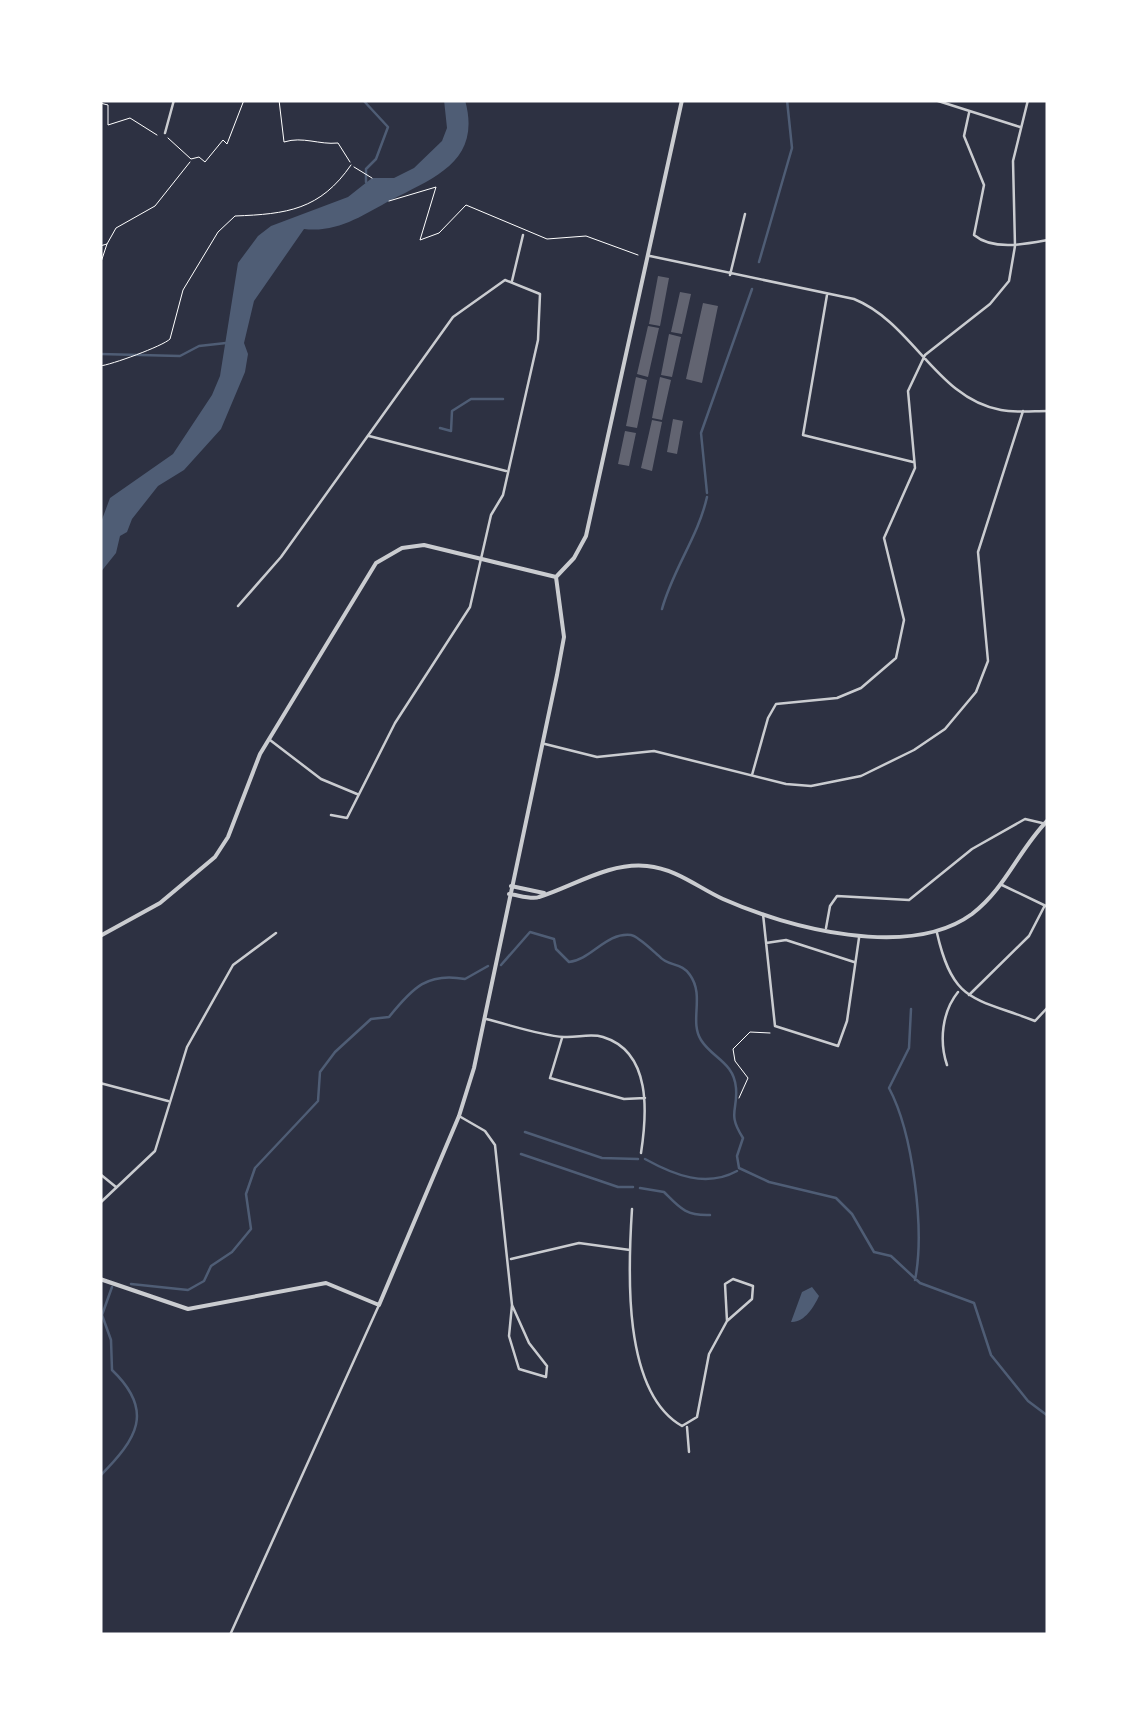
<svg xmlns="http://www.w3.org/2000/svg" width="1148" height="1735" viewBox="0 0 1148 1735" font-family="Spectral,serif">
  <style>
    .water { fill: #4f5d75 }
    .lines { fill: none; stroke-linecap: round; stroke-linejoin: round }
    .stream { stroke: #4f5d75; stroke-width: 2.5 }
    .building { fill: #626471 }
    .path { stroke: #fff; stroke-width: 1 }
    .minor { stroke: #caccd0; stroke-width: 2.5 }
    .tertiary { stroke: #caccd0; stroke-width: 4 }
  </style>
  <rect width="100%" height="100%" fill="#2d3142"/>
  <!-- water -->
  <path class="water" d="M444 100H465C482 161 435 177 391 200 363 215 338 233 304 229L254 301 244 343 248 354 245 372 221 429 184 470 158 486 132 519 127 532 120 536 116 553 100 573V525L110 498 173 454 212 395 220 376 238 263 258 236 271 226 348 197 372 178H394L414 168 442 141 447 128Z
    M812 1287 819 1296C814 1307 804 1323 791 1322L802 1292Z"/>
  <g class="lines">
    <!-- stream -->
    <path class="stream" d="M363 100 388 127 376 159 366 169V182
      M759 262 792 148 787 100
      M100 354 180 356 199 346 226 343
      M440 428 451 431 452 411 471 399H503
      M707 493 701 433 752 289
      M662 609C673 569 698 537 707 497
      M501 965 530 932 554 939 556 949 569 962C591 960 606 932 631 935 638 936 654 952 659 956 668 967 682 962 690 975 705 996 689 1021 701 1040 712 1058 734 1062 736 1088 738 1111 727 1113 743 1138L737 1156 739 1168 769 1182 836 1198 852 1214 874 1252 891 1256 920 1283 974 1303 991 1355 1028 1401 1048 1416
      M911 1009 909 1048 889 1088C913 1133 925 1230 915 1280
      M525 1132 602 1158 638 1159
      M521 1154 618 1187H633
      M645 1159C674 1175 706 1188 737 1171
      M640 1188 664 1192C679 1207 685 1216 710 1215
      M131 1284 188 1290 204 1281 211 1266 232 1252 251 1229 246 1194 255 1168 318 1101 320 1072 335 1052 371 1019 389 1017C413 987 428 972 465 979L488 966
      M100 1476C137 1439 155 1411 112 1370L111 1340 102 1315 112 1287"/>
  </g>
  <!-- building -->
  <path class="building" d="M658 276 669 278 660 326 649 324Z
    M680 292 691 294 682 334 671 332Z
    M703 303 718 306 702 383 686 379Z
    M648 326 659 328 648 377 637 374Z
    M669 334 681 337 672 377 661 375Z
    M636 377 647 380 637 428 626 426Z
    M660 377 671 380 662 420 652 418Z
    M673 419 683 421 677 454 667 452Z
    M652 420 662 422 652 471 641 468Z
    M625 431 636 433 629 466 618 464Z"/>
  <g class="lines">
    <!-- path -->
    <path class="path" d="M279 100 284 142C303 136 319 145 338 143L350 162
      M100 103 108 105V125L130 118 157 135
      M168 138 191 159 199 157 205 162 223 140 227 144 244 100
      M354 167 372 178
      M389 201 436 187 420 240 439 233 466 205 547 239 586 236 638 255
      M100 246 107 244 116 228 155 206 190 162
      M100 265 107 244
      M100 366C111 365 163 346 170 339L183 290 218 232 235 216C287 214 320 210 351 165
      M739 1098 748 1078 735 1061 733 1049 750 1032 770 1033"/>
    <!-- minor -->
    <path class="minor" d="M935 100 1020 127
      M969 113 964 136 984 185 974 235C993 251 1026 244 1048 240
      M165 133 174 100
      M650 256 854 299C913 323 937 399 1001 410 1016 413 1033 411 1048 411
      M730 275 745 214
      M512 281 523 235
      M827 295 803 435 913 462
      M369 436 506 471
      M238 606 281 557 453 317 505 280 540 294 538 340 503 495 491 515 470 607 395 723 347 818 331 815
      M270 740 321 779 357 794
      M545 744 597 757 654 751 786 784 811 786 861 776 914 750 945 729 976 692 988 661 978 552 1023 411
      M752 775 768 718 776 704 837 698 861 688 896 658 904 620 884 538 915 468 908 391 925 355 990 304 1009 281 1015 246 1013 161 1028 100
      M1002 885 1048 907
      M763 914 775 1026 838 1046 847 1021 859 938
      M826 928 830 906 837 896 909 900 972 849 1025 819 1042 823
      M937 933C953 1003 973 997 1035 1021L1048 1007
      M766 943 786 940 854 962
      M969 995 1029 936 1044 907
      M486 1019C511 1025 538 1035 564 1037 577 1038 590 1033 603 1037 652 1052 647 1114 641 1153
      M562 1038 550 1078 624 1099 645 1098
      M947 1065C939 1041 942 1012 958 992
      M100 1083 168 1101
      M459 1116 485 1131 495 1145 512 1305 509 1336 519 1369 546 1377 547 1366 529 1343 512 1305
      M100 1174 116 1187
      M100 1203 155 1151 187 1047 233 965 276 933
      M632 1209C628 1270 622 1392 682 1426L697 1417 709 1354 727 1321 752 1299 753 1286 733 1279 725 1284 727 1321
      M511 1259 579 1243 630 1250
      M687 1427 689 1452
      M230 1635 379 1305"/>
    <!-- tertiary -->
    <path class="tertiary" d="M556 577 574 558 586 536 682 100
      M511 886 544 893
      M509 894C518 895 532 900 539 897 574 886 609 862 647 866 677 869 697 887 723 899 788 928 909 960 972 914 1006 888 1019 849 1048 820
      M100 936 160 903 215 857 228 837 260 754 376 563 402 548 424 545 556 577
      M100 1279 188 1309 326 1283 379 1305 459 1116 474 1068 557 675 564 637 556 577"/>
  </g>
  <!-- border -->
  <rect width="1148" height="1735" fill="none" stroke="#ffffff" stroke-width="205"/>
</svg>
